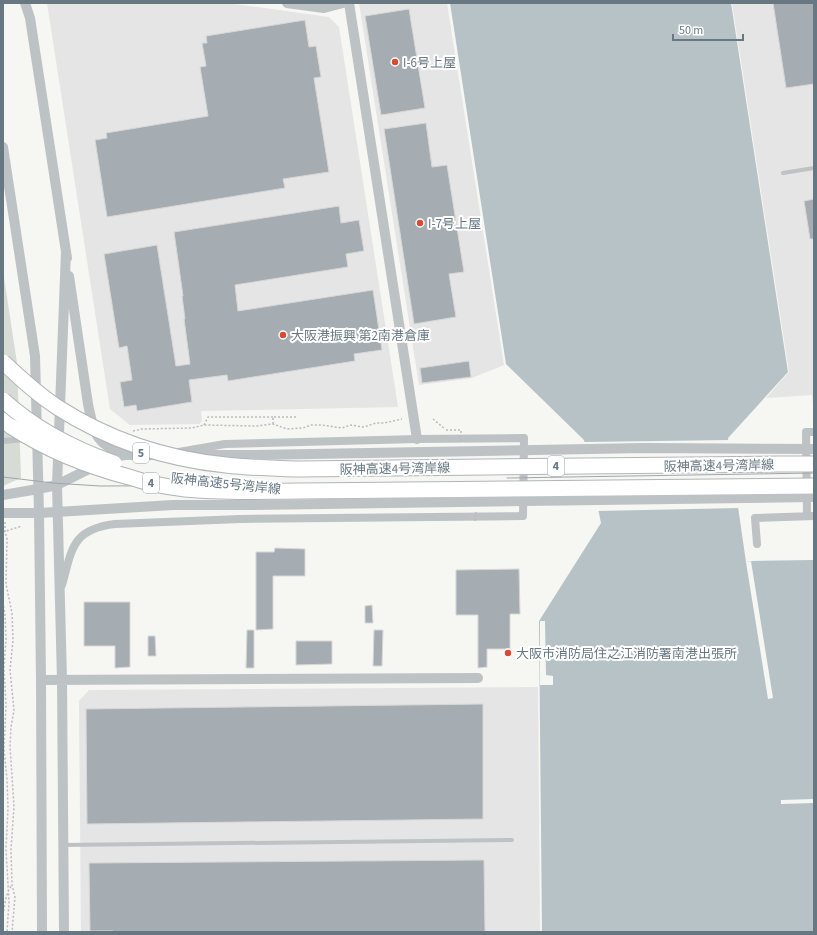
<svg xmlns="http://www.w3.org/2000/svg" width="817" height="935" viewBox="0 0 817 935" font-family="'Source Sans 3','Noto Sans JP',sans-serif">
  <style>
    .built { fill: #e4e5e4 }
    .green { fill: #d6dbd3 }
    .water { fill: #b6c2c5 }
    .pier { fill: #f6f6f3 }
    .building { fill: #a5adb2; stroke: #d8d7d6 }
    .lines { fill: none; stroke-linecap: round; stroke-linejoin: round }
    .motorway-casing { stroke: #b1b5b8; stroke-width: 17 }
    .path { stroke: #b8bbbd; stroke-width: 1.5; stroke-dasharray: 2 2; stroke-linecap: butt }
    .service { stroke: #bdc2c5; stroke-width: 4 }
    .pedestrian { stroke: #bdc2c5; stroke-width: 6 }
    .minor { stroke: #bdc2c5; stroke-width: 8 }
    .tertiary { stroke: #bdc2c5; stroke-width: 10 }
    .motorway { stroke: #fff; stroke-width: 15 }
    .tram { stroke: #9fa6ab; stroke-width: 1 }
    .motorway-bridge-casing { stroke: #b1b5b8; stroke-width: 17; stroke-linecap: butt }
    .path-bridge { stroke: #b8bbbd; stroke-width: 1.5; stroke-dasharray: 2 2; stroke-linecap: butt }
    .tertiary-bridge { stroke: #bdc2c5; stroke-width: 10 }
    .motorway-bridge { stroke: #fff; stroke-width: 15 }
    .poi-dot { fill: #d54b34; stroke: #fff; stroke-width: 1.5 }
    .labels { text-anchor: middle; stroke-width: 4; stroke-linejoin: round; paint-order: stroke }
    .shield { fill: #fff; stroke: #95a0a8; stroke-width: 1 }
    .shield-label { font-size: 12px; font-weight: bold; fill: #677882 }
    .poi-label { font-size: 13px; fill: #677882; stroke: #fff; text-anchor: start }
    .street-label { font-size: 13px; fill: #677882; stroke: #fff }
  </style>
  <rect width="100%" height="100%" fill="#f6f6f3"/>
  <!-- built -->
  <path class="built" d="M47 3H228L329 17 339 27 398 407 201 411 202 421 199 424 130 425 110 409Z
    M359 3H447L504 365 472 378 419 385Z
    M732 3H814V414L812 395 766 398 789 372Z
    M538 687 540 932H81L79 701 89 690Z"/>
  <!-- green -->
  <path class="green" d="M3 271 17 363 21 478 3 486Z"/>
  <!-- water -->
  <path class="water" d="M450 3H731L788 372 728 438 746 562 751 561 814 560V932H542L539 621 601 523 584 440 506 364Z"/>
  <!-- pier -->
  <path class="pier" d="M730 440 740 508 597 511 583 442Z
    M751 561 773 698 768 699 746 562Z
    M540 621H545L546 675 553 676V685H540Z
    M814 799V803L781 804V800Z"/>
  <!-- building -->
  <path class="building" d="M773 3H814V84L786 88Z
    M409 9 425 108 381 115 365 16Z
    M305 20 309 47 316 46 321 77 314 78 329 172 283 179 285 188 107 217 95 140 107 138 106 133 208 116 200 67 206 66 202 43H207L206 36Z
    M426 123 432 167 447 165 464 272 449 274 456 317 414 324 384 129Z
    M814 199V239H810L804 201Z
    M339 206 341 223 359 220 364 251 346 254 348 267 235 285 238 311 373 290 382 350 354 354 355 361 228 381 227 375 189 380 192 402 137 411 136 405 124 407 120 382 132 380 127 346 119 348 104 254 157 245 176 366 190 364 184 319H185L182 296H183L174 232Z
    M469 361 471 377 422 383 420 368Z
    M275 548 305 549V576H273V629L256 630V552H274Z
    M519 569 520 614H510V649H487V667L478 668V615H456V570Z
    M84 602H130V667L115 668V646H84Z
    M372 605 373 623H365V606Z
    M247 630H254V668H246Z
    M374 630H383L382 666H373Z
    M148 636H155L156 656H148Z
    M296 641H332V664L296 665Z
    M483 704V819L87 824 86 709Z
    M484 860 485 932H113V931H90L89 863Z"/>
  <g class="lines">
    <defs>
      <path id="motorway" d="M3 420 12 427"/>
    </defs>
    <!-- motorway casing -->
    <use href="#motorway" class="motorway-casing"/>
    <!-- path -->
    <path class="path" d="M433 419 445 429
      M273 424V417H296
      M204 425 208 417H273
      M133 431 142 429 192 428 204 425 257 426 273 424 287 429 303 428 311 425H322L342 428 350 425 364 427 376 423H384L402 419
      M5 522V531L7 539 6 584 12 613 13 640 10 670 14 710 11 727 10 746 14 807 11 849 12 885 15 897 12 932
      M3 532 22 526
      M3 602 5 615 6 639 4 668 6 705 4 749 7 780 8 808 6 849 9 902 7 932
      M3 915C5 905 5 894 12 885"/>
    <!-- service -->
    <path class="service" d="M783 173 814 168
      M64 845 512 840"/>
    <!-- pedestrian -->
    <path class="pedestrian" d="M3 441 24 439"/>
    <!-- minor -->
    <path class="minor" d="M807 516 806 432H814
      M757 544 755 518 814 516
      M62 585C72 549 72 529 115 524L240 519 523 516 524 438 417 439 225 444 173 453"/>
    <!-- tertiary -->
    <path class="tertiary" d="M25 3 30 18 67 258
      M287 3 324 8 343 3
      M349 3 417 439
      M3 147 35 356 39 513 41 680 42 932
      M69 276 88 404C94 433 95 444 125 455
      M191 455H253
      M119 456 125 455H155
      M3 495 38 489 57 485 97 465
      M3 513H39L173 505H253
      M41 680 478 678
      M64 932 62 680 57 485 66 251"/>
    <!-- motorway -->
    <use href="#motorway" class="motorway"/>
    <!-- tram -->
    <path class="tram" d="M3 477 53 483 100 486 537 484 814 479
      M507 478 814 473"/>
    <defs>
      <path id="motorway-bridge" d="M3 362C20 378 37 394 57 407 107 439 166 459 226 465 250 468 274 468 299 469L779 464H814
        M3 400C35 429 74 449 114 463
        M12 427C49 451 87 466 129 477 147 483 166 487 185 489 223 493 262 491 301 491L814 486"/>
    </defs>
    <!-- motorway-bridge casing -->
    <use href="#motorway-bridge" class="motorway-bridge-casing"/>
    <!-- path-bridge -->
    <path class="path-bridge" d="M446 430H461V442
      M475 521 476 512"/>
    <!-- tertiary-bridge -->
    <path class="tertiary-bridge" d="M253 455 644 448 814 449
      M253 505 814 497"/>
    <!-- motorway-bridge -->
    <use href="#motorway-bridge" class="motorway-bridge"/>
  </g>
  <!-- markers -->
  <g class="poi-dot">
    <circle cx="395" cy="62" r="4"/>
    <circle cx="420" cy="223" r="4"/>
    <circle cx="283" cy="335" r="4"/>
    <circle cx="508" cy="653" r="4"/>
  </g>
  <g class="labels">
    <!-- shield labels -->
    <g class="shield">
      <rect x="133" y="443" width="16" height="20" rx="3"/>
      <rect x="548" y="456" width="16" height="20" rx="3"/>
      <rect x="143" y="473" width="16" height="20" rx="3"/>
    </g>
    <g class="shield-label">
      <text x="141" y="457">5</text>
      <text x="556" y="470">4</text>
      <text x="151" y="487">4</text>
    </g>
    <!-- poi labels -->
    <g class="poi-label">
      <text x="403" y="67">I-6号上屋</text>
      <text x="428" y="228">I-7号上屋</text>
      <text x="291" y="340">大阪港振興 第2南港倉庫</text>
      <text x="516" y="658">大阪市消防局住之江消防署南港出張所</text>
    </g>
    <!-- street labels -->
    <g class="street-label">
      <text transform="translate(719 465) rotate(-1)" y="5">阪神高速4号湾岸線</text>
      <text transform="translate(395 468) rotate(-1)" y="5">阪神高速4号湾岸線</text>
      <text transform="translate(226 483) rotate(6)" y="5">阪神高速5号湾岸線</text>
    </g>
  </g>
  <!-- border -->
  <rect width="817" height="935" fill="none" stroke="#677882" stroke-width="8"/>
  <!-- scale -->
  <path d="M673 34v6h70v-6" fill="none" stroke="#677882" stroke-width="2"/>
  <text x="679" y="34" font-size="12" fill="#677882" stroke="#ffffff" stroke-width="3" paint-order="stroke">50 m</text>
</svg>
